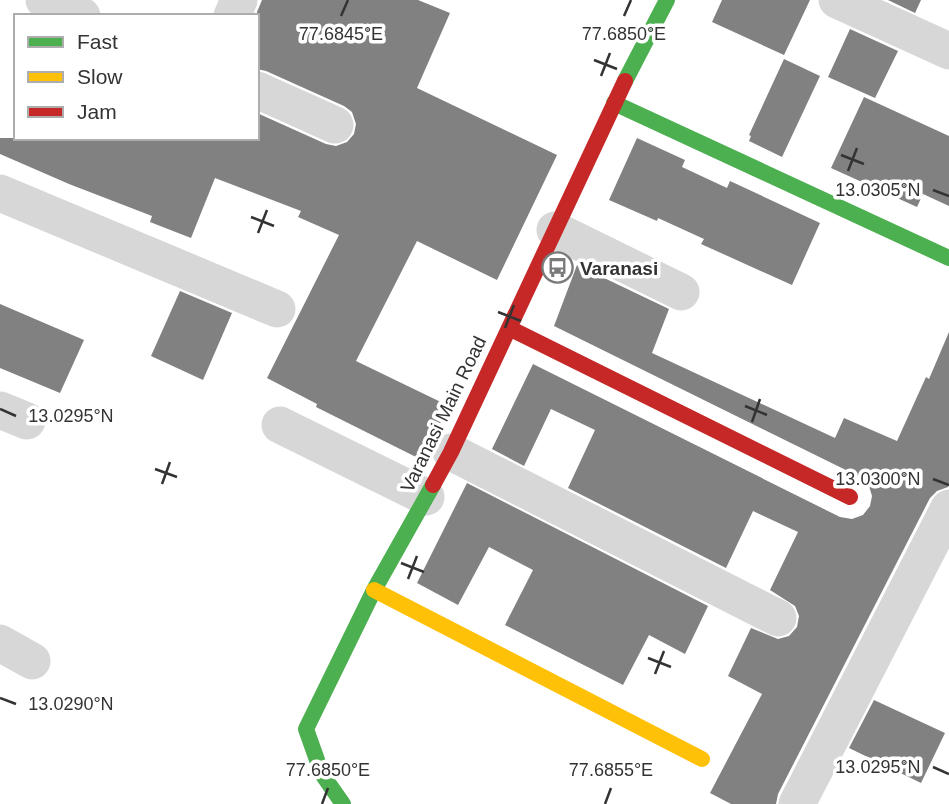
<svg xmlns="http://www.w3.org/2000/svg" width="949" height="804" viewBox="0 0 949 804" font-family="Helvetica,sans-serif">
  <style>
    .building { fill: #818181 }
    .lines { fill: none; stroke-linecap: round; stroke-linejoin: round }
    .street { stroke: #d7d7d7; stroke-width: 37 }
    .fast { stroke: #4caf50; stroke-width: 16 }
    .slow { stroke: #ffc107; stroke-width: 16 }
    .jam { stroke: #c62828; stroke-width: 16 }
    .ticks { fill: none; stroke: #333; stroke-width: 2.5 }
    .labels { text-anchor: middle; stroke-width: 7; stroke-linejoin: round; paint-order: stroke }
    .poi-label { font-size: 19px; font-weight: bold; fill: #333; stroke: #fff; text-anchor: start }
    .street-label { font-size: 19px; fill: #333; stroke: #fff }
    .ticks-label { font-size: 18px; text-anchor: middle; fill: #333; stroke: #fff; stroke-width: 7; stroke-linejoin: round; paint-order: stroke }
  </style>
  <rect width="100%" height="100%" fill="#fff"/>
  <!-- building -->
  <path class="building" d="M262 0H418L450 13 417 88 557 155 497 280 417 241 356 361 449 406 422 460 316 407 317 404 267 378 339 235 298 217 301 211 215 178 191 238 150 222 152 216 69 184 0 154V138H257V113L326 144 336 146 347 142 354 134 356 124 352 112 344 106 266 71 257 69V12Z
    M722 0H810L784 55 712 22Z
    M888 0H921L915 13Z
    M850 29 898 51 875 98 828 77Z
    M784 59 820 76 782 157 749 141 751 136 749 135Z
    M864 97 949 136V206L923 194 917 207 831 168Z
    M637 138 685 160 682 167 727 188 730 181 820 223 792 285 701 244 704 239 658 218 657 221 609 200Z
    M577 265 669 309 652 353 835 438 844 418 897 441 926 377 929 379 949 332V484L948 487 937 491 930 498 778 794 776 804H731L710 793 762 694 728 676 751 628 778 639 789 636 797 627 799 616 795 606 770 590 798 532 753 511 726 568 568 488 595 430 551 409 524 466 492 449 533 364 840 517 852 519 863 515 870 506 872 496 869 486 860 477 554 326Z
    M180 291 232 313 203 380 151 356Z
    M0 304 84 340 60 393 0 368Z
    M467 483 708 606 685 654 649 635 623 685 505 625 533 570 489 547 458 605 417 583Z
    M874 700 945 733 921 783 849 748Z"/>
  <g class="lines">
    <!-- street -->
    <path class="street" d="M44 0 82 16
      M837 0 949 51
      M232 16 239 0
      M257 90 335 125
      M0 193 277 309
      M555 230 681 292
      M0 410 27 421
      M280 425 426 497
      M451 452 778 618
      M0 643 32 661
      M797 804 949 508"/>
    <!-- fast -->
    <path class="fast" d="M625 81 667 0
      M614 103 949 258
      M343 804 322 774 306 729 374 590 433 485"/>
    <!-- slow -->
    <path class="slow" d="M374 590 702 759"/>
    <!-- jam -->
    <path class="jam" d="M509 328 850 497
      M433 485 451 452 625 81"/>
  </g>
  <!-- ticks -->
  <path class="ticks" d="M341 16 348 0M624 16 631 0M594 60 617 69M601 76 610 53M841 155 864 164M848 171 857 148M933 190 949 196M251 217 274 226M258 233 267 210M498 312 521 321M505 328 514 305M745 406 767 415M0 409 16 416M752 422 760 399M155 469 177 477M933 479 949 485M162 484 170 462M401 563 424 572M408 579 417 556M648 658 671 667M655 674 664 651M0 698 16 704M933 767 949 774M322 804 328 788M605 804 611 788"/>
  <!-- icons -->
  <defs>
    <symbol id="bus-ring" viewBox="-11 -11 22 22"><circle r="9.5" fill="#fff" stroke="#7a7a7a" stroke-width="1.5"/><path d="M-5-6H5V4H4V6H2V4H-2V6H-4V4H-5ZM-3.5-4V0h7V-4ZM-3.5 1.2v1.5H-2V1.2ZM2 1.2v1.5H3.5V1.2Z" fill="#7a7a7a"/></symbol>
  </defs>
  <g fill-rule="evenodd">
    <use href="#bus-ring" x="540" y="250" width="35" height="35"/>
  </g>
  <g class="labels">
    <!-- poi labels -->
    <g class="poi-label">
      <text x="580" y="275">Varanasi</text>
    </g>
    <!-- street labels -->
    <g class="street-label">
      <text transform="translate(443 414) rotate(-64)" y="7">Varanasi Main Road</text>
    </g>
  </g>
  <g class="ticks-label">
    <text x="341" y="40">77.6845°E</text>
    <text x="624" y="40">77.6850°E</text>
    <text x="878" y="196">13.0305°N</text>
    <text x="71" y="422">13.0295°N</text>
    <text x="878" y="485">13.0300°N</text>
    <text x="71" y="710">13.0290°N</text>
    <text x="878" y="773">13.0295°N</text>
    <text x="328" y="776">77.6850°E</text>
    <text x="611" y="776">77.6855°E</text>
  </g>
  <!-- legend -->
  <rect x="14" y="14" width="245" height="126" fill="#ffffff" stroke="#adadad" stroke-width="2"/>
  <rect x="28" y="37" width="35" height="10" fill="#4caf50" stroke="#adadad" stroke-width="2"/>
  <text x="77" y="49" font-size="21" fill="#333333">Fast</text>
  <rect x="28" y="72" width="35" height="10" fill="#ffc107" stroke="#adadad" stroke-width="2"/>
  <text x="77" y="84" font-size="21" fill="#333333">Slow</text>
  <rect x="28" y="107" width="35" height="10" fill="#c62828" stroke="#adadad" stroke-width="2"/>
  <text x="77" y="119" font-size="21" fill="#333333">Jam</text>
</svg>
